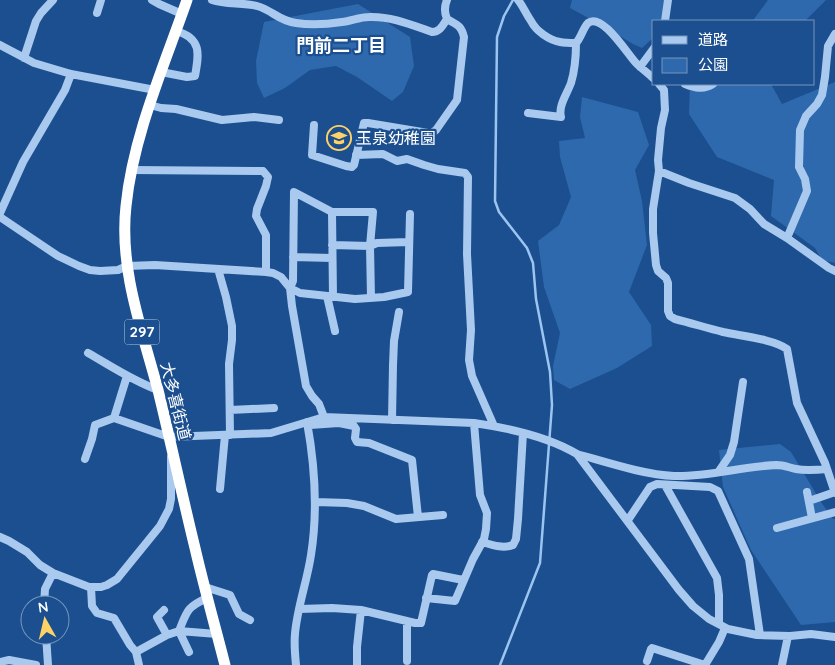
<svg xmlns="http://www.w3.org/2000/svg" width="835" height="665" viewBox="0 0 835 665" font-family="Quicksand,'Noto Sans JP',sans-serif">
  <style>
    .green { fill: #2e69ad }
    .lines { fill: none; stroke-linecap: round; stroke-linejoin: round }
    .stream { stroke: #9cc4f0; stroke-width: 2.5 }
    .minor { stroke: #a9c9ee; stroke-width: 8 }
    .highway { stroke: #fff; stroke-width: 11 }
    .labels { text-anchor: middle; stroke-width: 4.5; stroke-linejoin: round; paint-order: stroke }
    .shield { fill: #1b4f8f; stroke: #bbcadd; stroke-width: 1 }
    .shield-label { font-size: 15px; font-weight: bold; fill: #fff }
    .poi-label { font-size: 16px; fill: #fff; stroke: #1b4f8f; text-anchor: start }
    .street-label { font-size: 16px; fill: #fff; stroke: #1b4f8f }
    .neighbourhood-label { font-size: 18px; font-weight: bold; fill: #fff; stroke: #1b4f8f }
  </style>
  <rect width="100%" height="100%" fill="#1b4f8f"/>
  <!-- green -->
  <path class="green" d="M572 0H666L663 21H654V37L642 48 633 44 603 26 570 8Z
    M768 0H826L805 21H754V19Z
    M358 4 410 37 414 66 403 92 392 101 357 77 336 66 310 70 285 88 264 98 257 83 256 61 264 22Z
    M835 82V263L822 260 815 248 771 216 774 180 717 157 689 114 690 84H771L782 104Z
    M582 97 638 112 649 145 635 170 642 201 647 245 629 292 651 325 652 346 617 368 570 389 554 380 553 366 560 333 544 287 538 241 559 225 571 197 560 157 559 141 585 138 580 117Z
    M780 444 791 452 821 502 833 519H835V622L801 625 751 550 723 487 719 450Z"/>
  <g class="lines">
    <!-- stream -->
    <path class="stream" d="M500 665 540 563 552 405 550 372 536 299 533 263 527 248 499 212 495 201 497 37 504 16 513 0"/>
    <!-- minor -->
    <path class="minor" d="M152 0 159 4 182 14
      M212 0C226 5 242 2 257 6 272 10 279 21 296 23 309 25 329 24 342 22 351 21 360 17 369 17 391 16 412 25 432 32 440 32 443 25 447 19
      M518 0C523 6 526 14 531 21 536 31 549 40 560 42 565 43 571 43 576 43 581 38 583 28 588 23 602 12 628 55 636 63 642 69 648 73 654 79
      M97 13 101 0
      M665 21 668 0
      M0 45 34 63 71 74 155 90
      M24 58 36 21 41 13 53 0
      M640 67 654 48
      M161 72 187 77 195 76C199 54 202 38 176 31
      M659 84 664 90 665 110 661 128 658 160 659 171 653 209V233L656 265 658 271 666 278 668 283V311L670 316 675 319C691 323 707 328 723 332 741 336 773 339 787 349L797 403 825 463 835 493
      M685 84C695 88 704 90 713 84
      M150 105 161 108 176 109 222 120 254 117 279 120
      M528 113 561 117C558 106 567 94 571 83 575 70 576 57 576 43
      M314 125 312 155 346 166 352 167 354 165 364 123H368L428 133H432L436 130 457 100 464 37C461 25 457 25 447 19 444 12 444 7 447 0
      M356 155 383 154 397 161 407 159 424 165 438 169 465 173 468 177 467 254 471 330 469 360 472 376 494 426
      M131 170 263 171 268 177 266 186 257 209 256 216 266 235V272
      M659 171 689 183 735 198 750 209 764 224 787 238 829 268 835 271
      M332 212 333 297
      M0 213 23 162 65 90 71 74
      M0 217 58 256 79 266 90 270 100 271 118 270 127 266 155 265 266 272 273 273 281 277 290 288 300 293 355 299 384 297 408 292 410 214
      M787 238 807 191 805 179 799 167 800 130 806 116 817 104 822 95 825 77 828 46 835 34
      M332 245 370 246 377 243 409 242
      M293 257 332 258
      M218 269 226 297 232 326V340L229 364 230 435
      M327 296 335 331
      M88 353C111 366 133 381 158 390
      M230 410 274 408
      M324 417 319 404 312 396 306 386 292 306 290 288 293 281 294 192 332 212H373L370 246 371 298
      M114 418 169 437 271 433 324 417 474 423C509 428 547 436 577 454L679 590 693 606 709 619 728 629 757 635 790 636 811 634 835 637
      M392 420 393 365 394 341 399 312
      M310 425 339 423 354 426 356 429 355 438 357 442 369 443 412 460 418 517
      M577 454C606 462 645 475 674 476 709 477 743 466 777 465 784 465 790 468 796 469 806 471 817 470 827 469
      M85 459 92 439 95 425 114 418 127 376
      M719 471 730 455 734 442 743 382
      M665 485 717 578 719 595V624
      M220 489 225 435
      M807 492 812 518
      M809 501 835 492
      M316 502 347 503 364 506 396 519 443 515
      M628 520 650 487 657 484 710 487 718 491 749 559 760 635
      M777 528 835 512
      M0 537 9 541 27 552 40 565 53 573 89 587H101L107 585 117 579 160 526 169 509 171 499V457
      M482 542C492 545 503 549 513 545L516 539 518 519 523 433
      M91 587 92 606 97 613 114 618 130 645 136 652 139 665
      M205 587 230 595 239 614 250 620
      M426 598 455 601 473 559 484 539 486 529 487 513 480 495 474 423
      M44 605 45 589 53 573
      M299 609 332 608 361 610 415 623H421L432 575 433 574 463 580
      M164 610 157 617 167 635
      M46 635 48 665
      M136 652 167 635 179 631 217 634
      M189 652 179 631C187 611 187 607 207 598
      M407 661V621
      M647 661 651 649 652 648 705 665
      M0 662 9 660 36 665
      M296 665C295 655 294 644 295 634 297 608 307 582 311 555 318 511 315 466 307 422
      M357 665V647L361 610
      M705 665 719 642 725 628
      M782 665 788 636"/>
    <!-- highway -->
    <path class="highway" d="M187 0C164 66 133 136 126 206 119 269 142 330 158 390 171 443 182 495 195 548 204 587 215 626 225 665"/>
  </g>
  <!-- icons -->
  <defs>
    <symbol id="school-ring" viewBox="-11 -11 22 22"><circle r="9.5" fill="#1b4f8f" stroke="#ffd166" stroke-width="1.5"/><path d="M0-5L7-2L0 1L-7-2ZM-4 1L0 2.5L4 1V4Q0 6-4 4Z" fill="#ffd166"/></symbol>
  </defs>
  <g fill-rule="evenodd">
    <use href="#school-ring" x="325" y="124" width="28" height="28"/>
  </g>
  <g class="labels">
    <!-- shield labels -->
    <rect class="shield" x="124.5" y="319.5" width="35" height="25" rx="4"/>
    <g class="shield-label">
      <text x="142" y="337">297</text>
    </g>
    <!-- poi labels -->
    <g class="poi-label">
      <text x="356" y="144">玉泉幼稚園</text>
    </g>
    <!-- street labels -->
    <g class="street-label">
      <text transform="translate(176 401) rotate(76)" y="6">大多喜街道</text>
    </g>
    <!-- neighbourhood labels -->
    <g class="neighbourhood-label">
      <text x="341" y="52">門前二丁目</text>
    </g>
  </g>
  <!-- legend -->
  <rect x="652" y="20" width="162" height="65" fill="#1b4f8f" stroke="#7695bc"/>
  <rect x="662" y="36" width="25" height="8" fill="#a9c9ee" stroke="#7695bc"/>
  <text x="698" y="45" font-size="15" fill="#ffffff">道路</text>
  <rect x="662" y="58" width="25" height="15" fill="#2e69ad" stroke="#7695bc"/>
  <text x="698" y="70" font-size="15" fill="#ffffff">公園</text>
  <!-- north arrow -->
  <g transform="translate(45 620) rotate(352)"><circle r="24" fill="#1b4f8f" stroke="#7695bc"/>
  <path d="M0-4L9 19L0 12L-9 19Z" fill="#ffd166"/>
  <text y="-8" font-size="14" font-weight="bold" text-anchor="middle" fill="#ffffff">N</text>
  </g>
</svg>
